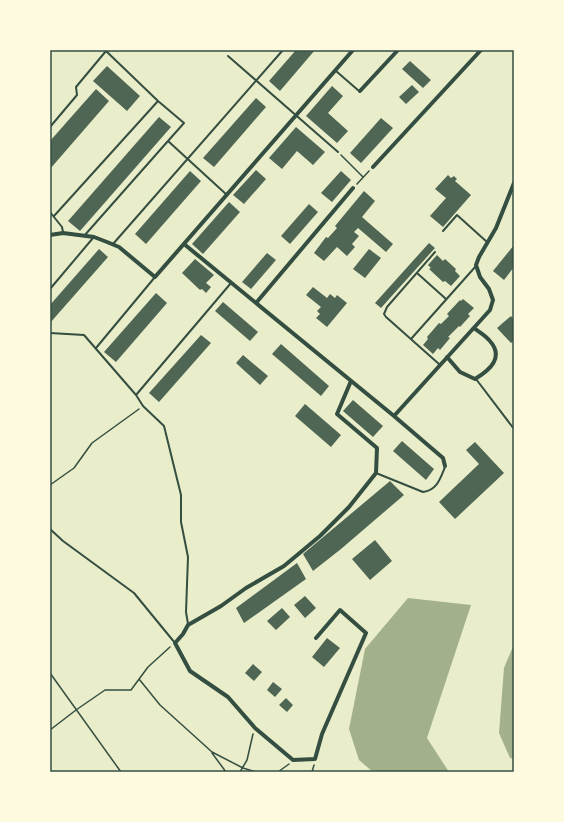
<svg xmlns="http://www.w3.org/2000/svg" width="564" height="822" viewBox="0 0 564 822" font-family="Merriweather,serif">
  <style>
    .water { fill: #a3b18a }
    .building { fill: #4f6655 }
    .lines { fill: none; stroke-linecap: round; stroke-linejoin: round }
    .path { stroke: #344e41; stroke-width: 1.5 }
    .service { stroke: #344e41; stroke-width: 2 }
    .minor { stroke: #344e41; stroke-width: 4 }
    .neatline { fill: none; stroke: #344e41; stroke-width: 1.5 }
  </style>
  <rect width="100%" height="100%" fill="#e9edc9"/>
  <!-- water -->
  <path class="water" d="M408 598 471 605 427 738 449 772H373L359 760 349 729 365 649Z
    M514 644V759L510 758 499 733 504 668Z"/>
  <!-- building -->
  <path class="building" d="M296 50H315L280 91 269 81Z
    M410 61 431 80 423 88 402 69Z
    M107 66 140 96 127 111 93 81Z
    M412 85 419 92 406 104 399 97Z
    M332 86 343 96 328 113 348 131 337 143 306 116Z
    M96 89 109 101 50 169V141Z
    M256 98 266 107 214 167 203 158Z
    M159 117 171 127 80 231 68 221Z
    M381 118 393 128 361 163 350 153Z
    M296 127 325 152 313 165 297 151 282 169 269 158Z
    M256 170 266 179 244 204 233 195Z
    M190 171 201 181 146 244 135 234Z
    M341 171 351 180 332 202 321 193Z
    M448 175 451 178 454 176 457 179 455 181 471 195 443 227 430 216 446 198 435 189Z
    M364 191 375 201 362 217 393 244 386 252 358 228 354 232 359 236 352 244 355 247 347 256 337 247 324 261 314 253 326 237 328 238 337 228 335 226Z
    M229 202 240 212 203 254 192 244Z
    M309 204 318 212 290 244 281 236Z
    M429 243 435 248 381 308 375 303Z
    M514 245V267L504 280 493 271Z
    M99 249 108 257 50 323V305Z
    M369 249 381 258 365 278 353 269Z
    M267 253 276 260 251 289 242 282Z
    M437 255 443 261 445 259 456 269 455 271 460 276 451 286 445 281 443 282 429 269 431 268 428 265Z
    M195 259 214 275 206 283 211 287 206 293 202 289 200 290 182 273Z
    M313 287 327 298 330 294 335 298 337 295 347 303 327 327 316 318 320 314 317 311 321 307 306 295Z
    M156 293 167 303 116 362 104 352Z
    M463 299 474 308 468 314 470 316 460 327 459 326 448 337 450 338 440 350 438 348 433 354 423 345 428 339 427 337 439 323 441 324 449 316 447 314 460 300 461 301Z
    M223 302 258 332 250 341 215 311Z
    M511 316 514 320V341L511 343 497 328Z
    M201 335 211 343 159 402 149 393Z
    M281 344 329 386 321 396 272 354Z
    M243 355 268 376 260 385 236 363Z
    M353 400 383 426 373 437 343 411Z
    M305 404 341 435 331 447 295 416Z
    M402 441 434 469 426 480 393 451Z
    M475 442 504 473 455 519 439 502 479 464 466 450Z
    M390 481 404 495 341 549 313 571 303 554Z
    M375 540 392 561 370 580 352 559Z
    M297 563 306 579 244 623 236 608Z
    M305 596 316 608 305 618 294 605Z
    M282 608 290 617 276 630 267 621Z
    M327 638 340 648 324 667 312 657Z
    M253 664 262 672 254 681 245 673Z
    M273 682 282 689 275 697 267 690Z
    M286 698 293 705 287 712 279 705Z"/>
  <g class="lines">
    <!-- path -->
    <path class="path" d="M341 155 363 177
      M357 184 369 171
      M50 485 74 468 92 443 139 409
      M50 673 121 772
      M139 679 160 705 212 752 243 768 256 772H278L289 764
      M50 730 76 710 105 690H131L148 667 170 647
      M212 753 226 772
      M240 772 247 760 253 734
      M312 772 314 765"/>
    <!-- service -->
    <path class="service" d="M228 56 338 152
      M336 71 359 91
      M50 127 77 95 76 87 106 51 158 101 184 123 168 141 227 195
      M50 212 62 227 63 232
      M54 216 158 101
      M443 231 457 215 487 242
      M84 236 168 141
      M113 244 283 50
      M435 252 387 307 384 314 386 317 439 364
      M417 273 446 299
      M50 289 93 238
      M50 333 84 335 136 395 143 406 164 426 181 495V522L188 557 186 612 188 624
      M411 339 476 266
      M96 348 155 277
      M476 379 514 429
      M136 395 231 283
      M376 473 423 492C437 490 440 479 445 467
      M50 529 63 541 134 593 175 643"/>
    <!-- minor -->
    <path class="minor" d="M360 91 398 50
      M373 167 481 50
      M50 235 63 233 94 237 107 242 119 247 155 277 353 50
      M184 244 394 416 443 458 445 466
      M256 303 353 188
      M447 357 460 372 475 379C490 370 505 357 489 340 485 335 479 332 474 328
      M394 416 490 310 493 300 489 289 480 277 476 265 479 257 496 228 514 183
      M316 638 340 610 366 633 322 734 315 759 293 760 255 728 228 697 190 671 175 643 183 634 188 625 221 606 246 588 284 566 320 536 349 507 376 473 377 448 337 414 351 381"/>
  </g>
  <!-- border -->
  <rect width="564" height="822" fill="none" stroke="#fefae0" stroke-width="102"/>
  <rect x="51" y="51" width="462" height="720" class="neatline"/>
</svg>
